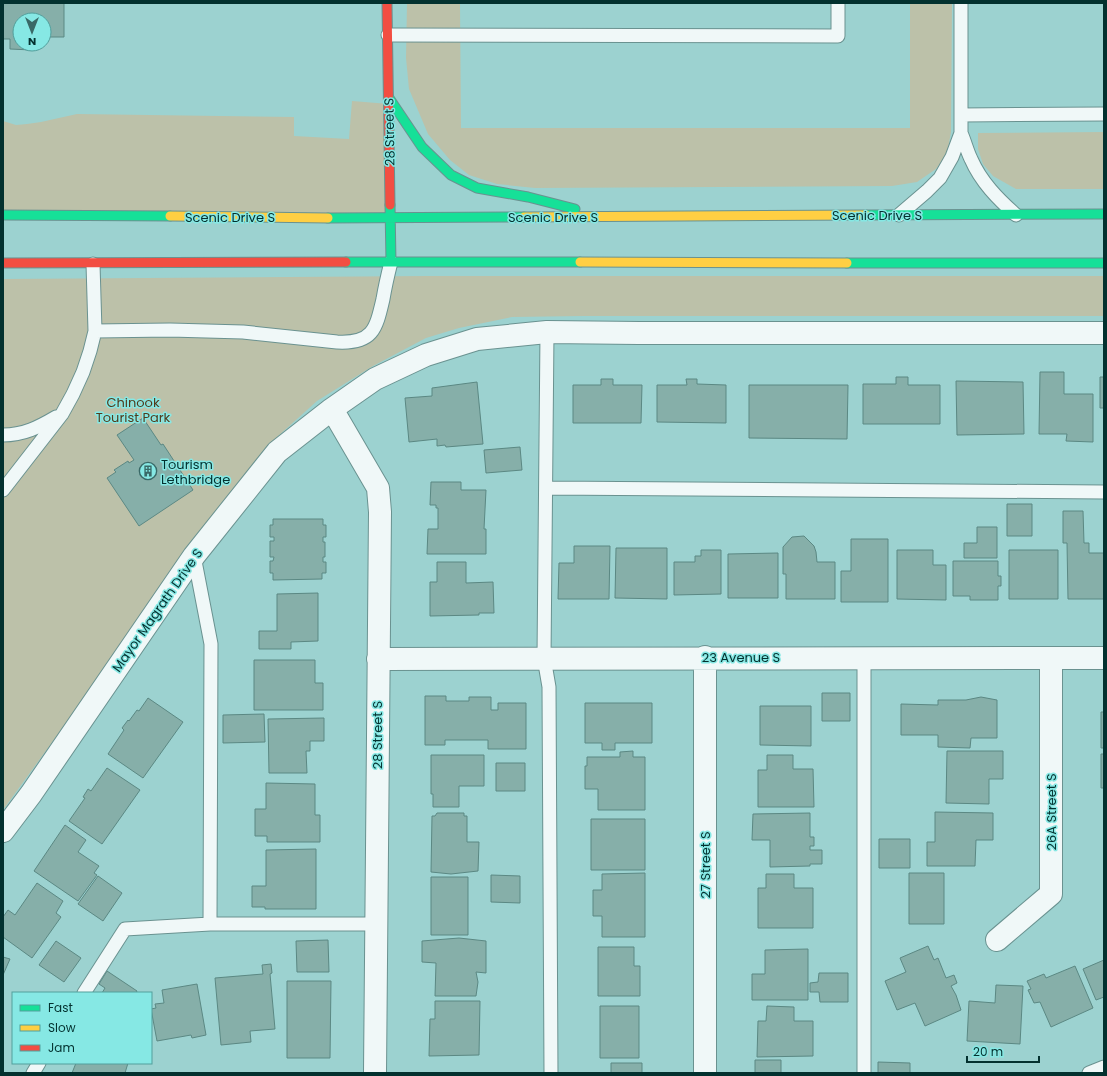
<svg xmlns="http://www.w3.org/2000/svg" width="1107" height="1076" viewBox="0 0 1107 1076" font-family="Poppins,sans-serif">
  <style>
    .green { fill: #bcc1a9 }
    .building { fill: #86afa9; stroke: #5b8883 }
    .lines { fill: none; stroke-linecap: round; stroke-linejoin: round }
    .lane-casing { stroke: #6a9290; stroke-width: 15 }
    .street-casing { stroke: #6a9290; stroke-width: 24 }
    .fast-casing { stroke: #6a9290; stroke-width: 11 }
    .slow-casing { stroke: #6a9290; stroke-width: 11 }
    .jam-casing { stroke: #6a9290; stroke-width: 11 }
    .lane { stroke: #f0f8f8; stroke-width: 13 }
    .street { stroke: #f0f8f8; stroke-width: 22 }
    .fast { stroke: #16e098; stroke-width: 9 }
    .slow { stroke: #ffcf43; stroke-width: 9 }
    .jam { stroke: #f24e42; stroke-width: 9 }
    .labels { text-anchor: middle; stroke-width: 3; stroke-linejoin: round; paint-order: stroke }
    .street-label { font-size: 13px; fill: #03312f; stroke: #86e8e4 }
    .park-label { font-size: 13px; fill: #523b1c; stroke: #86e8e4 }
    .poi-label { font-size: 13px; fill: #03312f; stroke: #86e8e4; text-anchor: start }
  </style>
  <rect width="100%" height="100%" fill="#9cd2d0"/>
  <!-- green -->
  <path class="green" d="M407 3H460L461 128H910V3H952L951 132 947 154 936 169 917 182 892 186 535 188 497 184 469 175 450 160 428 134 409 89 406 58Z
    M352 101 389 104 391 218 3 215V121L16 125 27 124 41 122 77 114 294 117V136L349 139Z
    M1104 132V189H1016L993 176 983 164 978 149V133Z
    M427 276H1104V316H583L512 317 459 328 426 338 373 366 317 401 267 446 3 810V279Z"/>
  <!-- building -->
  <path class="building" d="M3 3H64V37H44V20H20V44H31L32 50 10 49V39H3Z
    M1040 372H1064V394H1093V442L1066 441 1067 434H1039Z
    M896 377H908V385H940V424H863V384H896Z
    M1100 377H1104V408H1100Z
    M601 379H613V385H642L641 423H573V385H601Z
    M686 379H697V384L726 385V423L657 422V385H687Z
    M956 381 1023 382 1024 434 957 435Z
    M477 382 483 444 446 447 445 445 437 446V439L409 442 405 398 432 396V388Z
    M749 385H848L847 439 749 438Z
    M143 418 161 445 163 444 193 490 139 526 107 478 116 472 114 470 128 461 129 463 134 460 117 435Z
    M520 447 522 470 486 473 484 450Z
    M431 482H461V490H486L484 529H486V554H427L428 529H438V508H436V505H430Z
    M1007 504H1032V536H1007Z
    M1063 511H1083L1084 543H1089V553H1104V599H1068L1067 543H1063Z
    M273 519H323V525H326V537H323V542H325V557H323V562H326V573H322V579L273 580V573H270V561H273L274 557H270V541H274V537H270V525H273Z
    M977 527H997V558H964V543H977Z
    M804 536 814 546 816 552 817 562H835V599H786V574H783V547L792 537Z
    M851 539H888V602H841V571H851Z
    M574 546H610L609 599H558L559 563H574Z
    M616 548H667V599L615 598Z
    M701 550H721V594L674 595V562H695V556H701Z
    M897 550H933V565H946V600L897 599Z
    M1009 550H1058V599H1009Z
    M778 553V598H728V554Z
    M953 561H998V576H1001V586H998V600H970V596H953Z
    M437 562H466V583L493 582 494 613H479V615L430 616V582H437Z
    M318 593V641L291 642V649H259V631H277V594Z
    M254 660H315V683H323V710H254Z
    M822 693H850V721H822Z
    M425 696H446V701H469V697H491V710H498V703H526V749H488V740H445V745H425Z
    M981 697 997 700V738H971L970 748 938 747V735H901V704L938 705V700H966Z
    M148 698 183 722 143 778 108 754 124 730 122 728 128 720 129 721 137 710 139 711Z
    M585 703H652V743H615V750H602V743H585Z
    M760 706H811V746L760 745Z
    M1101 712H1104V748H1101Z
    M264 714 265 742 223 743V715Z
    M324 718V741H310V751H306L307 773H269L268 719Z
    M633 751V757H645V810H598V789H585V766H587V757H620V752Z
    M947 751H1003V779H989V804L946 803Z
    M1101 754H1104V788H1101Z
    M431 755H484V786H459V807H433V794H431Z
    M767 755H793V769H813L814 807H758V770H767Z
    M496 763H525V791H496Z
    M107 768 140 790 102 844 69 821 85 798 83 797 88 789 91 791Z
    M266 783 315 784V815H320V842H267V836H255V809H266Z
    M935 812 993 813V840H976L975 866H927V842H935Z
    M437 813H464V816H467V842H479L478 871 451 874 431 872 432 816H435Z
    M810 813V837H814V846H810V850H822V864H810V866L770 867V840H752L753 814Z
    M591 819H645V870H591Z
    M65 825 86 840 78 852 99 866 94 873 97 875 78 901 34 871Z
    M879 839H910V868H879Z
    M316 849V909H265V907H252V886H266V850Z
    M645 873V937H602V916H593V890H602V874Z
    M909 873H944V924H909Z
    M766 874H794V888H813V928H758V888H766Z
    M491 875 520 876V903L491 902Z
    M98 876 122 893 103 921 78 904Z
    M431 877H468V935H431Z
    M37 883 63 901 56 913 61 917 32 958 3 937V917L8 910 15 915Z
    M459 938 486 941V973L476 972 478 982 476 996H435L436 963 422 962V941Z
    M328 940 329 972H297L296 941Z
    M56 941 81 958 64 982 39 965Z
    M928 946 934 960 938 958 946 978 954 975 957 983 951 986 956 995 961 1010 925 1026 915 1003 897 1010 885 981 906 972 900 958Z
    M598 947H634V966H640V996H598Z
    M808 949V1000H752V974H765V950Z
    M3 957 10 959 3 975Z
    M1104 960V997L1096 1000 1083 969Z
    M271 964 272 973 270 974 275 1029 250 1031 251 1042 221 1045 215 978 263 974 262 965Z
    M1075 966 1093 1008 1051 1027 1040 1002 1034 1003 1028 990 1031 989 1027 981 1044 974 1046 978Z
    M107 971 137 991 136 993H102L105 988 99 984Z
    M819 973H848V1002H820L819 992H810V983L818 982Z
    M287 981H331L330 1058H287Z
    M197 984 206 1035 192 1038 191 1035 157 1041 151 1009 156 1008 155 1004 164 1003 162 990Z
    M996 985 1023 986 1020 1044 967 1041 969 1001 995 1003Z
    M435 1001H480L479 1055 429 1056 430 1019H435Z
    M600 1006H639V1058H600Z
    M767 1006 794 1007V1021H813V1056L757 1057 758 1021H766Z
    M755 1060H781V1073H755Z
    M878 1062 910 1063V1073H878Z
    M76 1063H128L125 1073H72Z
    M611 1063H642V1073H611Z"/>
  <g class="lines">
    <defs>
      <path id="lane" d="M388 35 838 36V3
        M961 115 1104 114
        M961 133C965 142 967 151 971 159 981 182 998 199 1016 215
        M899 215 927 191 940 178 952 157 961 133V3
        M95 331 170 330 243 332 337 342C373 344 376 329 383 299 385 287 388 274 391 262
        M547 332 544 658 549 687 551 1073
        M3 435C24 435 39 427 56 417
        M547 488 1104 492
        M3 490 62 414 73 394 83 372 90 351 95 331 93 264
        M194 556 211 644 210 924
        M864 658V1073
        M84 993 125 929 210 924H376
        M33 1073 39 1063
        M1089 1073 1104 1067"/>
      <path id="street" d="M332 409 378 488 380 512 375 1073
        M378 659 1104 658
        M3 831 31 794 194 556 277 452 332 409 375 379 426 355 477 339 547 332 639 333H1104
        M997 940 1051 894V658
        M705 1073V657"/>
      <path id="fast" d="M389 98 422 147 451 175 477 188 528 197 575 209
        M390 205 391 262
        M3 215 170 216
        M866 215 1104 214
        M328 218 524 217
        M346 262H580
        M847 263H1104"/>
      <path id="slow" d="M170 216 328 218
        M524 217 866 215
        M580 262 847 263"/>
      <path id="jam" d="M387 3 390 205
        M3 263 346 262"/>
    </defs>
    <!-- lane casing -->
    <use href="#lane" class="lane-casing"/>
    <!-- street casing -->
    <use href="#street" class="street-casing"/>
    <!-- fast casing -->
    <use href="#fast" class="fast-casing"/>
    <!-- slow casing -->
    <use href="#slow" class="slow-casing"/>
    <!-- jam casing -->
    <use href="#jam" class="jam-casing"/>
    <!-- lane -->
    <use href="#lane" class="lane"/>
    <!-- street -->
    <use href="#street" class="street"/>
    <!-- fast -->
    <use href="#fast" class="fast"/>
    <!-- slow -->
    <use href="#slow" class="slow"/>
    <!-- jam -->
    <use href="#jam" class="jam"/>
  </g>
  <!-- icons -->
  <defs>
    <symbol id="building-ring" viewBox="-11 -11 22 22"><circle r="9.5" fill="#86e8e4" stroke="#396967" stroke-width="1.5"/><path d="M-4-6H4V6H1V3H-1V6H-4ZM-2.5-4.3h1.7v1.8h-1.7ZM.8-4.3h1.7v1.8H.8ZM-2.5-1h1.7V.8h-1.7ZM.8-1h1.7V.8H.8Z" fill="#396967"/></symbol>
  </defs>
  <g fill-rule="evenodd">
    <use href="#building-ring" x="138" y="461" width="20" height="20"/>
  </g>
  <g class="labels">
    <!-- street labels -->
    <g class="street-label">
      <text transform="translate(389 132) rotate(-91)" y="5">28 Street S</text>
      <text x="877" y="220">Scenic Drive S</text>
      <text x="230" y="222">Scenic Drive S</text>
      <text x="553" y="222">Scenic Drive S</text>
      <text transform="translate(157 610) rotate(-55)" y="5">Mayor Magrath Drive S</text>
      <text x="741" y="662">23 Avenue S</text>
      <text transform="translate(377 735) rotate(-90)" y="5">28 Street S</text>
      <text transform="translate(1051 812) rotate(-90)" y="5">26A Street S</text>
      <text transform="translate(705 865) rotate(-90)" y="5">27 Street S</text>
    </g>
    <!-- park labels -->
    <g class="park-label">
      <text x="133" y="407">Chinook<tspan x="133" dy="15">Tourist Park</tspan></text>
    </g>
    <!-- poi labels -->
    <g class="poi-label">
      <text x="161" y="469">Tourism<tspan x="161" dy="15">Lethbridge</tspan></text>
    </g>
  </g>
  <!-- border -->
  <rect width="1107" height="1076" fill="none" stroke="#03312f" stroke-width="8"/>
  <!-- legend -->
  <rect x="12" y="992" width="140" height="72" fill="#86e8e4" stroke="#529f9c"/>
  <rect x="20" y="1005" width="20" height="6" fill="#16e098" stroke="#529f9c"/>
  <text x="48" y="1012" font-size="12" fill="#03312f">Fast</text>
  <rect x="20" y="1025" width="20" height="6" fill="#ffcf43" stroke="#529f9c"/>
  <text x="48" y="1032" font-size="12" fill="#03312f">Slow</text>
  <rect x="20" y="1045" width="20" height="6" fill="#f24e42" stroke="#529f9c"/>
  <text x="48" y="1052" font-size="12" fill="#03312f">Jam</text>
  <!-- north arrow -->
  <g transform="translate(32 32) rotate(180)"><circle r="19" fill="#86e8e4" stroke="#529f9c"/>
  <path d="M0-3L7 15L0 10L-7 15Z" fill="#396967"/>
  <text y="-6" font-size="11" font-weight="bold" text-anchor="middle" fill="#03312f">N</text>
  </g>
  <!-- scale -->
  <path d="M967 1056v6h72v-6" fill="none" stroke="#03312f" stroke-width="2"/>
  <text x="973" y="1056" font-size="12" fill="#03312f" stroke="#86e8e4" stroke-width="3" paint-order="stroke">20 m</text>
</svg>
